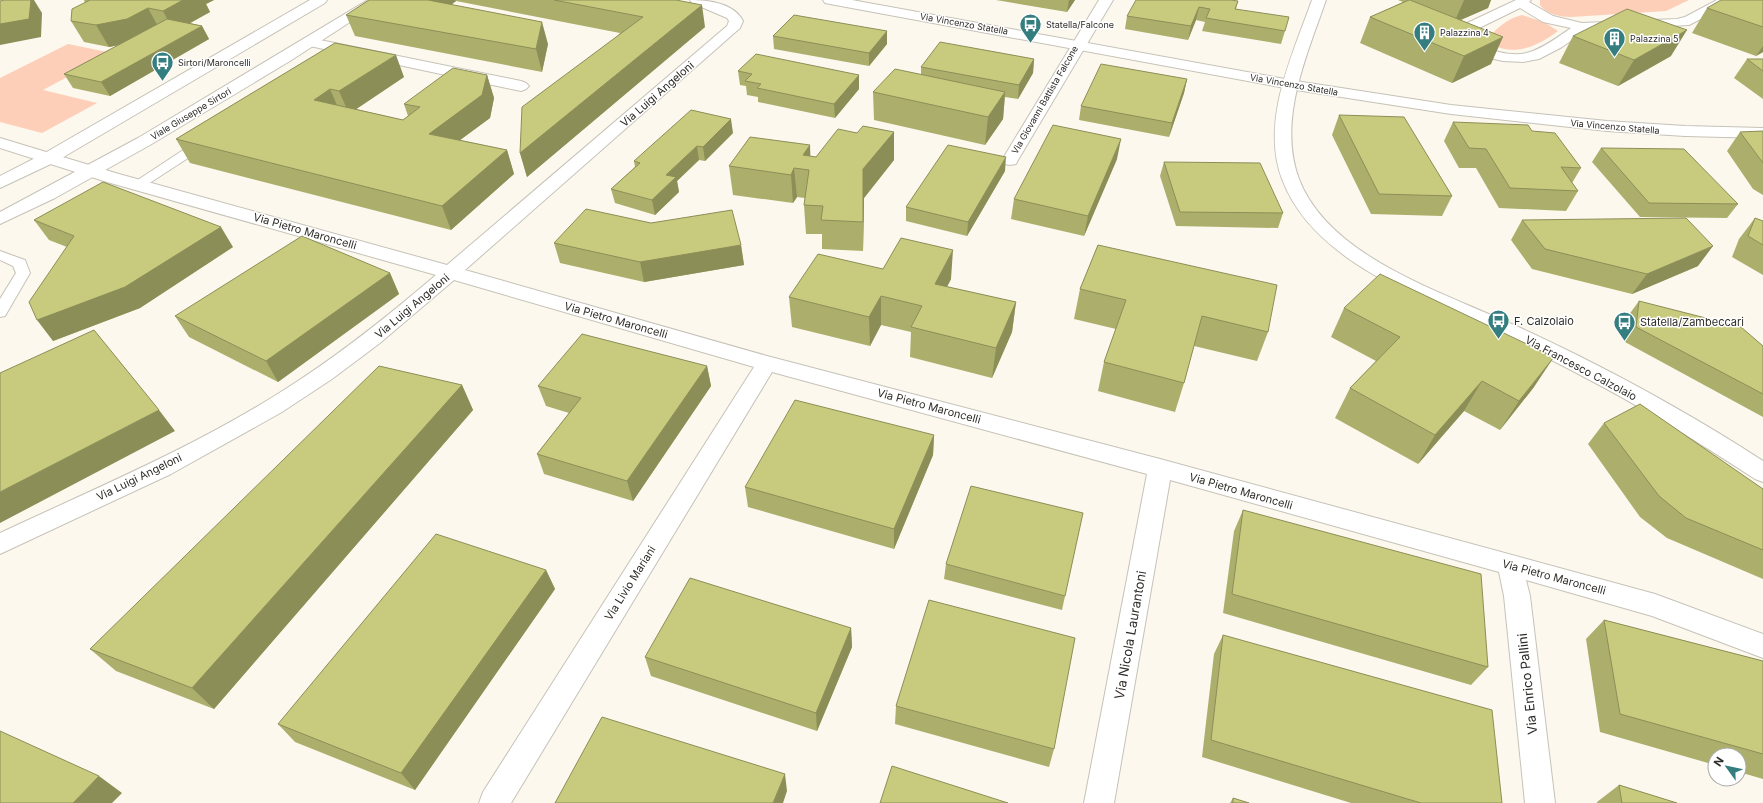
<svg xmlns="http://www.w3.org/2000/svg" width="1763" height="803" viewBox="0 0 1763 803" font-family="Inter,sans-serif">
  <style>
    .green { fill: #fdceb8 }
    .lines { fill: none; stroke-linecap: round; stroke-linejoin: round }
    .lane-casing { stroke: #c6c2b8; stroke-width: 2 }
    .street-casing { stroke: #c6c2b8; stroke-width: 2 }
    .secondary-casing { stroke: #c6c2b8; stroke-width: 2 }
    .lane { fill: #fff; fill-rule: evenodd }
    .street { fill: #fff; fill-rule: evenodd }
    .secondary { fill: #fff; fill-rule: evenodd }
    .wall { fill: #acaf6c }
    .shaded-wall { fill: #8c8e58 }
    .building { fill: #c8cb7d; stroke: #8c8e58 }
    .labels { text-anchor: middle; stroke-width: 3; stroke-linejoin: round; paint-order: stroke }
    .far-street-label { font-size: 9px; fill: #2e2c28; stroke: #fff }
    .far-poi-label { font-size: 9px; fill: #2e2c28; stroke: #fff; text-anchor: start }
    .street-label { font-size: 11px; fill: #2e2c28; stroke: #fff }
    .poi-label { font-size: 11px; fill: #2e2c28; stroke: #fff; text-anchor: start }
    .near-street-label { font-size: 13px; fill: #2e2c28; stroke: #fff }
  </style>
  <rect width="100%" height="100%" fill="#fcf8ed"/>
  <!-- green -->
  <path class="green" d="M1540 0H1689L1666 11 1571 17C1560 17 1546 14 1540 5Z
    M1522 15 1544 22 1558 31C1538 46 1515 57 1491 44L1490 37C1497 27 1509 18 1522 15Z
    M68 44 112 53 43 90 97 103 42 133 0 122V78Z"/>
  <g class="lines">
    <defs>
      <path id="lane" d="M204 138 210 142 208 145 142 188H132L130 185 200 139Z
        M0 251 25 260 30 273 5 316 0 317V299L16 273 13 266 0 260Z"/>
      <path id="street" d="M690 0C708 0 734 3 743 21L740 28 465 270 767 356 1160 459 1655 594 1763 634V658L1652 616 1526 580 1530 596 1555 803H1525L1504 596 1499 572 1170 480 1114 803H1084L1147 474 772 372 511 803H479L483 792 754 367 454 280 380 343 332 379 282 412 171 474 0 554V533C96 488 195 447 284 390 338 356 388 316 436 275L107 182 0 148V138L119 174 447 265 727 26 729 21 727 18 692 3Z
        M1099 0H1113L1018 160 1016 164 1010 165 1004 164 1002 160Z
        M1312 0H1326C1307 55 1277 121 1299 179 1327 252 1428 287 1493 316 1522 328 1549 341 1577 355 1641 387 1703 422 1763 461V482L1755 479C1700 443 1644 408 1586 378 1552 360 1519 343 1484 328 1413 295 1312 259 1282 179 1260 121 1293 54 1312 0Z
        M1516 0H1531L1529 2 1553 16 1582 23 1677 19 1685 17 1717 0H1734L1732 3 1689 25 1585 31 1562 47 1539 59 1523 62 1503 61 1480 56 1466 48 1458 38V31L1463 25ZM1520 8 1543 22 1571 28C1558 37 1545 47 1530 52 1513 58 1483 51 1472 37L1473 31Z
        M310 38 521 81 526 83 529 86 526 89 521 91 305 45 303 42 305 39Z"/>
      <path id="secondary" d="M310 0H327L325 3 55 162 0 188V176L43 154Z
        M368 0H384L290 61 150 145 55 198 0 224V212L138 138Z
        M823 0H852L1296 81 1451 105 1607 121 1685 126 1763 128V138L1685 136 1607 131 1451 114 1296 90 830 4 825 3Z"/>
    </defs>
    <!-- lane casing -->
    <use href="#lane" class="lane-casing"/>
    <!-- street casing -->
    <use href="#street" class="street-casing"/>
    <!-- secondary casing -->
    <use href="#secondary" class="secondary-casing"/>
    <!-- lane -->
    <use href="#lane" class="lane"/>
    <!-- street -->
    <use href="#street" class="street"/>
    <!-- secondary -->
    <use href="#secondary" class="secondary"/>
  </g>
  <!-- wall -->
  <path class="wall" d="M84 0H214L206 4 210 12 190 23 202 26 209 39 110 96 73 88 64 74 119 45 109 47 84 42 71 21 85 3Z
    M369 0H676L705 27 527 177 520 153 620 33 456 1 451 5 548 44 542 72 355 36 346 15Z
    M996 0H1075L1067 12Z
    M1398 0H1491L1488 8 1460 20 1491 64 1452 83 1360 43 1370 17 1403 2Z
    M1763 0V52L1756 56 1692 33 1707 8Z
    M1238 1 1236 9 1285 31 1281 44 1202 31 1205 22 1196 20 1188 40 1125 29 1127 16Z
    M773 36 887 44 869 66 774 49Z
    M1573 36 1671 56 1618 86 1559 63Z
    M335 43 404 77 356 109 403 120 408 116 404 104 487 75 494 98 490 118 460 140 507 150 514 174 451 230 190 163 176 139Z
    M1034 59 1033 73 1018 99 1005 97 1003 119 985 145 874 120 873 92 921 74V67Z
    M1747 59H1763V99L1734 78Z
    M738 71 859 75V89L835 118 758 102V97L747 95 746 86 740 85Z
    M1187 79 1184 93 1169 137 1079 120 1081 106Z
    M1339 115 1452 196 1442 216 1371 214 1332 135Z
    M1453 122 1532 131 1581 168 1572 183 1578 191 1566 211 1499 208 1476 168H1459L1444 141Z
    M1763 131V195L1753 189 1727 151 1740 132Z
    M894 132V160L864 198 863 251 822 249V234H806L804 205 805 198 797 197 793 203 733 195 729 166 810 145V156L816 157 857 133Z
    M733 133 705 161 699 160 677 181 679 192 655 215 615 203 611 189 635 167 634 161Z
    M1601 148 1738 204 1727 218 1640 217 1592 162Z
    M1117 159 1084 236 1011 219 1014 199Z
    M1164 162 1283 213 1278 228 1176 226 1160 176Z
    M1005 171 967 236 906 221V207Z
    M1755 218 1763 221V275L1732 257 1739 239Z
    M34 220 233 247 140 308 53 341 67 247 49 240Z
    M1522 220 1698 266 1632 294 1532 269 1511 240Z
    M651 223 741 245 744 265 644 282 560 263 554 243Z
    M1098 245 1268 332 1257 361 1194 346 1184 383 1175 412 1098 391 1104 362 1116 329 1074 319 1080 289Z
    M883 269 951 279 947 287 1016 302 1012 332 992 378 910 357 911 332 881 325 870 346 792 327 789 297Z
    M390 273 399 294 278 382 189 337 175 316Z
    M1639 301 1763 346V417L1625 342 1628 316Z
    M1344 308 1534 387 1500 430 1464 411 1418 464 1335 418 1350 388 1376 361 1331 337Z
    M707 366 711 386 633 501 544 474 537 454 569 413 546 406 538 386Z
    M462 385 473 410 214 709 116 671 90 649Z
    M1604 423 1763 489V579L1667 538 1640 517 1588 444Z
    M934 435 933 455 894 549 748 507 745 487Z
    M1243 510 1488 667 1471 685 1223 613 1234 531Z
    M946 564 1065 596 1062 610 944 579Z
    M546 570 555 589 415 790 295 742 278 724Z
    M1604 620 1763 661V779L1739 772V755H1715V765L1600 732 1586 639Z
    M851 628 852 647 817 731 651 676 645 657Z
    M1223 635 1502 803H1351L1202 757 1214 654Z
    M896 706 1054 749 1049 767 895 724Z
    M1619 785 1677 803H1597V802Z
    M1233 798 1249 803H1230Z"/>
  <!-- shaded-wall -->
  <path class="shaded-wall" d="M31 0H34L42 13 41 37 0 45V24Z
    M183 0H214L206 4 210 12 174 32 163 11Z
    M424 0H455L456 1 431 20Z
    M1069 0H1075L1067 12Z
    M1464 0H1491L1488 8 1454 23Z
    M702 5 705 27 527 177 520 153Z
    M1199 7 1196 20 1188 40 1191 26Z
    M148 8 160 30 139 41 109 47 96 25Z
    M542 22 548 44 542 72 536 49Z
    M202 26 209 39 110 96 101 82Z
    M1687 30 1671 56 1618 86 1634 60Z
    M887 31V44L869 66V53Z
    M1503 37 1491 64 1452 83 1464 56Z
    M1763 46V52L1756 56Z
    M396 55 404 77 349 114 339 91Z
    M1034 59 1033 73 1018 99 1019 85Z
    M487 75 494 98 490 118 437 157 429 134Z
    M859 75V89L835 118 834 104Z
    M1187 79 1184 93 1169 137 1172 123Z
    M330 89 340 112 314 100Z
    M1005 92 1003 119 985 145 988 117Z
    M731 119 733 133 705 161 703 147Z
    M894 132V160L864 198 863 251V169Z
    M1121 139 1117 159 1084 236 1088 216Z
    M810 145 811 173 809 170 803 155Z
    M697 146 699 160 677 181 679 192 655 215 652 200 666 175Z
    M507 150 514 174 451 230 442 206Z
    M1006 157 1005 171 967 236 968 222Z
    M794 168 797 197 793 203 791 175Z
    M221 227 233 247 140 308 53 341 37 320Z
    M741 245 744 265 644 282 640 262Z
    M1713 246 1698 266 1632 294 1647 274Z
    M953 250 951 279 933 313 935 284Z
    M390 273 399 294 278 382 266 361Z
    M881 296V325L870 346 869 317Z
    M1016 302 1012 332 992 378 996 348Z
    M1554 357 1534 387 1500 430 1519 401Z
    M707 366 711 386 633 501 627 481Z
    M1482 381 1464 411 1418 464 1435 435Z
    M462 385 473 410 214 709 192 688Z
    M159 410 175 431 0 523V492Z
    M934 435 933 455 894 549V529Z
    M546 570 555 589 415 790 401 773Z
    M851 628 852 647 817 731 816 713Z
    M785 774 787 791 783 803H773Z
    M99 776 122 793 112 803H73Z"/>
  <!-- building -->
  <path class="building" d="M4 0H31L29 19 0 24V1Z
    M90 0H183L163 11 148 8 127 19 96 25 71 21 72 9Z
    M369 0H428L542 22 536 49 346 15Z
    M554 0H676L702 5 520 153 522 107 643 17Z
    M1136 0H1231L1238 1 1235 9 1289 17 1285 31 1206 18 1210 9 1199 7 1191 26 1127 16Z
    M1409 0H1410L1503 37 1464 56 1370 17Z
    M1721 0H1763V27L1707 8Z
    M1627 9 1687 30 1634 60 1573 36Z
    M794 15 887 31 869 53 773 36Z
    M167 19 202 26 101 82 64 74Z
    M940 42 1034 59 1019 85 921 67Z
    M335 43 396 55 339 91 330 89 314 100 403 120 420 107 404 104 453 68 487 75 482 95 429 134 507 150 442 206 176 139Z
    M756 54 859 75 834 104 757 88 761 84 745 81 752 74 738 71Z
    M1747 59H1763V71Z
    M1101 64 1187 79 1172 123 1081 106Z
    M895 69 1005 92 988 117 873 92Z
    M691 110 731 119 703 147 697 146 666 175 676 177 652 200 611 189 640 163 634 161Z
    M1339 115 1404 117 1452 196 1379 194Z
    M1453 122 1528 125 1532 131 1555 133 1581 168 1561 167 1578 191 1510 188 1486 149 1469 148Z
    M1053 125 1121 139 1088 216 1014 199Z
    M863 126 894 132 863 169V222L821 220 823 206 804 205 809 170 794 168 791 175 729 166 750 137 810 145 803 155 816 157 838 129 857 133Z
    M1763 131V163L1740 132Z
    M948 145 1006 157 968 222 906 207Z
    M1601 148 1684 149 1738 204 1649 203Z
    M1164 162 1260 163 1283 213 1180 212Z
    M103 182 221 227 125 287 37 320 29 302 74 236 34 220Z
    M586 209 651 223 732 210 741 245 640 262 554 243Z
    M1686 218 1713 246 1647 274 1545 249 1522 220Z
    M1755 218 1763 221V245L1748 236Z
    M302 236 390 273 266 361 175 316Z
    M901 238 953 250 935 284 1016 302 996 348 911 327 922 306 881 296 869 317 789 297 818 254 883 269Z
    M1098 245 1277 285 1268 332 1202 316 1184 383 1104 362 1126 300 1080 289Z
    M1380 274 1554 357 1519 401 1482 381 1435 435 1350 388 1400 337 1344 308Z
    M1639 301 1741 327 1763 346V394L1636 327Z
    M94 330 159 410 0 492V373Z
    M582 334 707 366 627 481 537 454 581 398 538 386Z
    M379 366 462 385 192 688 90 649Z
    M795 400 934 435 894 529 745 487Z
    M1640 404 1763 489V550L1686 518 1659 496 1604 423Z
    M971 486 1083 513 1065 596 946 564Z
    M1243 510 1481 574 1488 667 1232 594Z
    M436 534 546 570 401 773 278 724Z
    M690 578 851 628 816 713 645 657Z
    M929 600 1075 638 1054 749 896 706Z
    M1604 620 1763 661V754L1620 714Z
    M1223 635 1492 710 1502 803H1421L1211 740Z
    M602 717 785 774 773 803H555Z
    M0 731 99 776 73 803H0Z
    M892 766 1008 803H880Z
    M1619 785 1677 803H1622Z
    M1233 798 1249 803H1233Z"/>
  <!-- icons -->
  <defs>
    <symbol id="bus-pin" viewBox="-11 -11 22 30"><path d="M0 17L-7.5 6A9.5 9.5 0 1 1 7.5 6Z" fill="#357e80" stroke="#fff"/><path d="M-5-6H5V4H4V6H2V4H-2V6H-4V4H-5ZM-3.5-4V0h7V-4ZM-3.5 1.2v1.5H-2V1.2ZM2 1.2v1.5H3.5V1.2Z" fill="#fff"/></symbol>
    <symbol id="building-pin" viewBox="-11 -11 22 30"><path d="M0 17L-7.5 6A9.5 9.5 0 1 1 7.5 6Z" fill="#357e80" stroke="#fff"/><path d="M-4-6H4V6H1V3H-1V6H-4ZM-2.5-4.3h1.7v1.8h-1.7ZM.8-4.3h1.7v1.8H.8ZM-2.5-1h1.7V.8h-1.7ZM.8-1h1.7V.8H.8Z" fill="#fff"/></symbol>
  </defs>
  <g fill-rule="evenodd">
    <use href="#bus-pin" x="1018" y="12" width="25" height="34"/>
    <use href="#building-pin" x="1412" y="20" width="25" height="34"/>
    <use href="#building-pin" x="1602" y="26" width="25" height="34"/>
    <use href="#bus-pin" x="150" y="50" width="25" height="34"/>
    <use href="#bus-pin" x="1486" y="308" width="25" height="34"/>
    <use href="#bus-pin" x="1612" y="310" width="25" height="34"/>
  </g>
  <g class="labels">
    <!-- far-street labels -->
    <g class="far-street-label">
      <text transform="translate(964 24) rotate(10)" y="3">Via Vincenzo Statella</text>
      <text transform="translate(1294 85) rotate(10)" y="3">Via Vincenzo Statella</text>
      <text transform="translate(1045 100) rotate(-60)" y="3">Via Giovanni Battista Falcone</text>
      <text transform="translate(191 114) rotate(-31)" y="3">Viale Giuseppe Sirtori</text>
      <text transform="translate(1615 127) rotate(5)" y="3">Via Vincenzo Statella</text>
    </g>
    <!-- far-poi labels -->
    <g class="far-poi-label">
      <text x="1046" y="28">Statella/Falcone</text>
      <text x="1440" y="36">Palazzina 4</text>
      <text x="1630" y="42">Palazzina 5</text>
      <text x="178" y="66">Sirtori/Maroncelli</text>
    </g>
    <!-- street labels -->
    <g class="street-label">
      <text transform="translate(657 94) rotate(-41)" y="4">Via Luigi Angeloni</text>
      <text transform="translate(305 231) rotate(16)" y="4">Via Pietro Maroncelli</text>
      <text transform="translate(412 306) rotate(-40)" y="4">Via Luigi Angeloni</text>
      <text transform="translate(616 320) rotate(16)" y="4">Via Pietro Maroncelli</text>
      <text transform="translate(1581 368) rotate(28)" y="4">Via Francesco Calzolaio</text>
      <text transform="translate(929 406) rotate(15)" y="4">Via Pietro Maroncelli</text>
      <text transform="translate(139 477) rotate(-26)" y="4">Via Luigi Angeloni</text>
      <text transform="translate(1241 491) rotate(16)" y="4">Via Pietro Maroncelli</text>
      <text transform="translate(1554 577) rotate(15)" y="4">Via Pietro Maroncelli</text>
      <text transform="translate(630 583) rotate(-58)" y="4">Via Livio Mariani</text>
    </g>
    <!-- poi labels -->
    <g class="poi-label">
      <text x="1514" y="325">F. Calzolaio</text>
      <text x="1640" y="326">Statella/Zambeccari</text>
    </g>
    <!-- near-street labels -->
    <g class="near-street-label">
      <text transform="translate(1130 635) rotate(-80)" y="5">Via Nicola Laurantoni</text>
      <text transform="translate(1527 684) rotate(-96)" y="5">Via Enrico Pallini</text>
    </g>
  </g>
  <!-- north arrow -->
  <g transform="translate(1727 767) rotate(303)"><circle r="19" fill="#ffffff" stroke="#ababa9"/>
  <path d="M0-3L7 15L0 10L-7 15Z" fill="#357e80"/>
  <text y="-6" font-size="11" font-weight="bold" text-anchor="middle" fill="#2e2c28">N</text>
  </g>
</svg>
